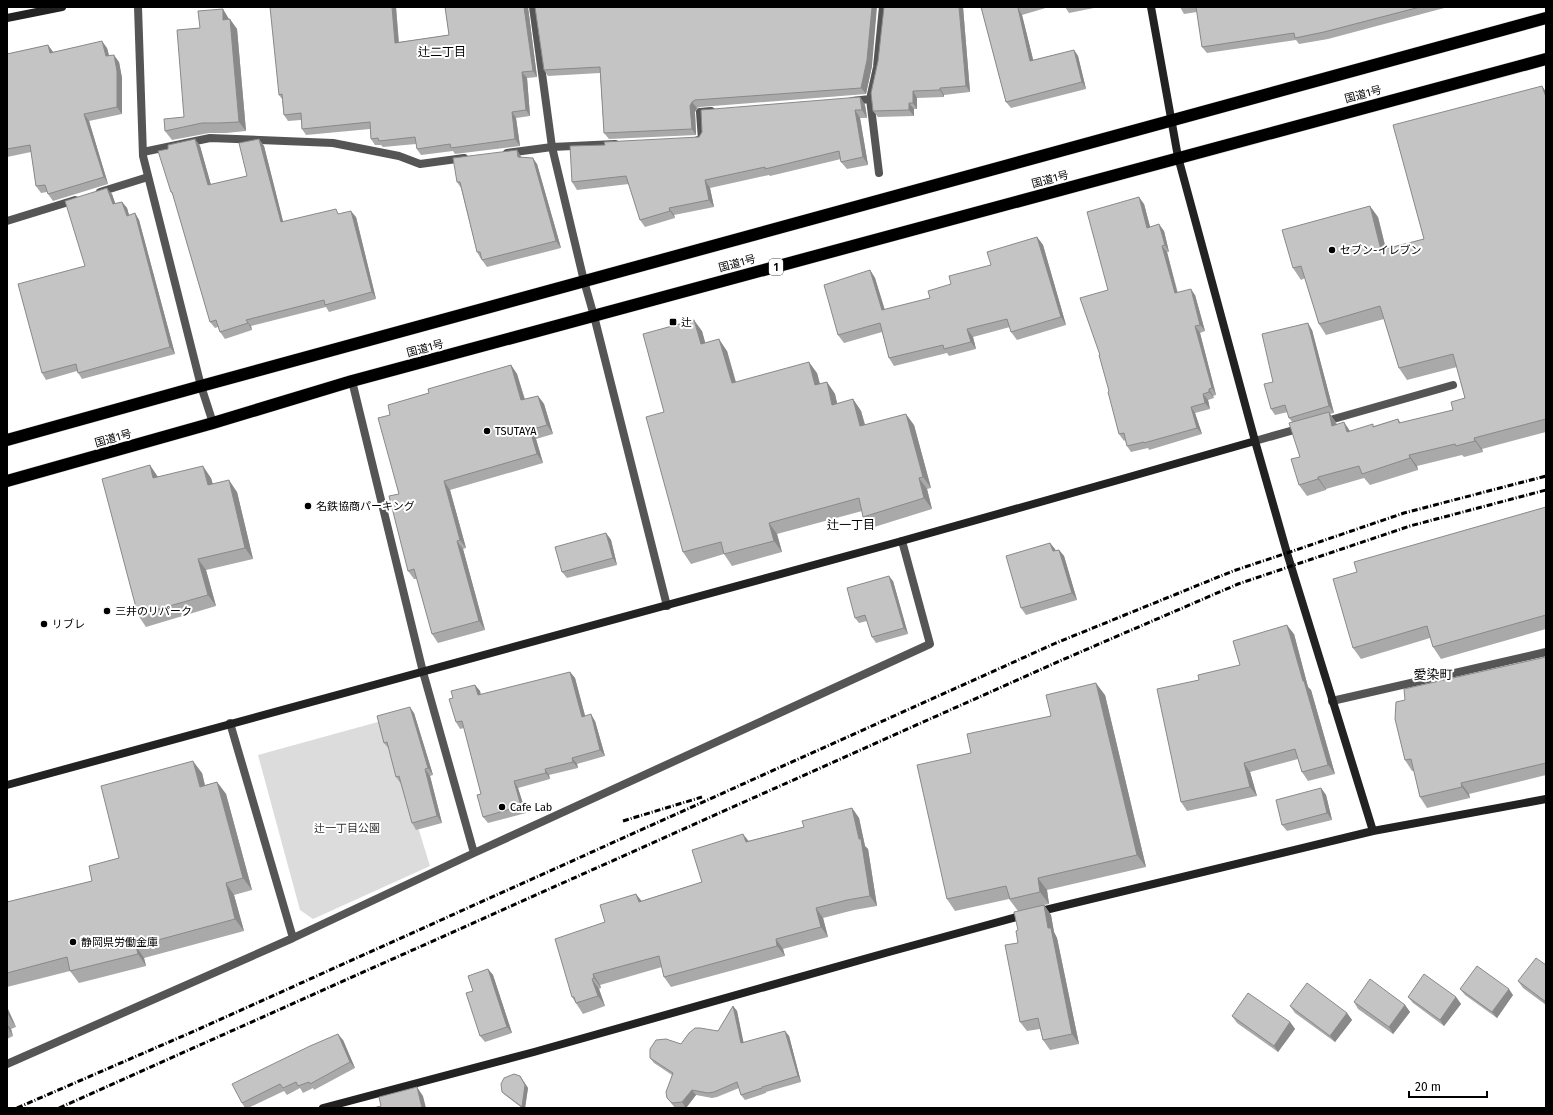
<svg xmlns="http://www.w3.org/2000/svg" width="1553" height="1115" viewBox="0 0 1553 1115" font-family="'Fira Sans','Noto Sans JP',sans-serif">
  <style>
    .green { fill: #dcdcdc }
    .lines { fill: none; stroke-linecap: round; stroke-linejoin: round }
    .highway-casing { stroke: #dbdbdb; stroke-width: 13 }
    .lane { stroke: #555; stroke-width: 8 }
    .street { stroke: #555; stroke-width: 8 }
    .secondary { stroke: #222; stroke-width: 8 }
    .highway { stroke: #000; stroke-width: 12 }
    .rail { stroke: #000; stroke-width: 3; stroke-dasharray: 6 2 1 2; stroke-linecap: butt }
    .wall { fill: #a9a9a9 }
    .shaded-wall { fill: #898989 }
    .building { fill: #c4c4c4; stroke: #898989 }
    .poi-dot { fill: #000; stroke: #fff; stroke-width: 1.5 }
    .labels { text-anchor: middle; stroke-width: 4; stroke-linejoin: round; paint-order: stroke }
    .shield { fill: #fff; stroke: #4c4c4c; stroke-width: 1 }
    .shield-label { font-size: 10px; font-weight: bold; fill: #000 }
    .street-label { font-size: 11px; fill: #000; stroke: #fff }
    .poi-label { font-size: 11px; fill: #000; stroke: #fff; text-anchor: start }
    .park-label { font-size: 11px; fill: #333; stroke: #fff }
    .neighbourhood-label { font-size: 12px; fill: #000; stroke: #fff }
    .quarter-label { font-size: 13px; fill: #000; stroke: #fff }
  </style>
  <rect width="100%" height="100%" fill="#fff"/>
  <!-- green -->
  <path class="green" d="M385 720 430 866 313 919 300 910 258 755Z"/>
  <g class="lines">
    <defs>
      <path id="highway" d="M7 440 201 386 1546 18
        M7 481 213 423 352 381 1546 59"/>
    </defs>
    <!-- highway casing -->
    <use href="#highway" class="highway-casing"/>
    <!-- lane -->
    <path class="lane" d="M852 101 870 99
      M698 140H702L700 112 711 111
      M143 152 210 138 333 143 399 156 420 164 464 158
      M507 153 552 147 615 144
      M879 173 870 99 877 67 883 7
      M100 192 148 177
      M7 221 75 200"/>
    <!-- street -->
    <path class="street" d="M138 7 143 156 201 386 213 423
      M533 7 552 147 584 281 594 316 667 606
      M352 381 423 672 474 853
      M1323 422 1453 385
      M1255 441 1301 428
      M1332 701 1546 652
      M230 723 293 938
      M7 1064 293 938 474 853 930 644 902 541"/>
    <!-- secondary -->
    <path class="secondary" d="M1151 7 1178 157 1255 441 1287 553 1373 831
      M7 18 62 7
      M7 785C303 702 601 624 898 542 1018 509 1136 475 1255 441
      M1037 912 1373 831 1546 799
      M323 1108 534 1052 889 952 1024 915"/>
    <!-- highway -->
    <use href="#highway" class="highway"/>
    <!-- rail -->
    <path class="rail" d="M623 821 702 797
      M17 1108 199 1029 1056 643 1233 571 1287 553 1404 513 1546 476
      M59 1108 1062 660 1238 584 1410 526 1546 490"/>
  </g>
  <!-- wall -->
  <path class="wall" d="M396 7 399 42 449 35 445 7H528L537 77 527 78 530 116 516 118 520 146 455 154 453 151 421 155 417 149 416 144 383 147 381 145H375L371 139 370 129 306 135 302 129 301 120 288 121 284 115 282 99 279 95Z
    M535 7 872 66 866 94 700 107 697 108 695 112 696 135 609 139 604 133 600 73 548 76 544 70Z
    M963 7 970 92 944 95V97L917 98V109H914V116L878 117 873 111 878 61Z
    M981 7H1049L1022 15 1033 60 1074 50 1078 56 1086 89 1011 108 1006 102Z
    M1065 7H1099L1069 13Z
    M1180 7H1448L1328 39 1299 44 1296 40 1207 53 1202 47 1197 12 1184 14Z
    M229 19 237 29 246 131 226 133H209L172 140 165 131 184 117 200 28Z
    M48 45 53 52 107 48 109 56 119 62 122 78V114L89 121 108 184 53 201 48 194 47 192 41 193 36 186 31 152 7 157V54Z
    M1542 86 1546 92V432L1482 449 1483 452 1464 457 1462 455 1417 466 1418 470 1370 485 1364 478 1326 489V490L1307 496 1299 485 1300 457 1293 423 1289 418 1288 412 1275 415 1271 409 1273 382 1312 330 1334 413 1330 414 1337 424 1350 431 1374 426 1398 419 1401 423 1453 410 1465 398 1457 367 1407 380 1399 368 1384 319 1326 335 1319 324 1305 278 1301 280 1293 268 1378 217 1386 249 1424 239Z
    M860 97 865 105 867 118H860L868 165 847 169 841 162V159L770 176 769 175 710 188 714 207 674 215 675 218 645 227 640 220 629 184 577 190 572 182 605 145 699 137Z
    M195 139 200 146 211 185 247 176 259 139 264 146 283 222 340 214 356 217 376 299 329 312 326 307 251 326 252 330 225 339 220 332 218 327 215 328 210 322 173 195 171 192 168 149Z
    M517 150 521 157 537 164 561 248 487 267 482 260V259H481L477 252 461 188 457 182Z
    M112 194 115 204 122 202 127 208 129 215 135 213 139 220 175 354 82 379 77 371 46 380 42 373 85 266Z
    M1144 204 1150 227 1164 231 1169 252H1167L1178 293 1195 295 1205 331 1200 333 1216 395 1213 396 1214 398 1208 400 1210 409 1195 413 1202 434 1149 450 1148 448 1131 452 1127 446 1125 440 1124 441 1119 434 1109 391 1108 290Z
    M1037 237 1043 245 1066 325 1017 340 1011 332 1010 327 973 337 976 349 949 356 947 353 894 366 889 358 882 332 844 343 838 335 870 270 875 278 885 310 930 298 951 284 991 265Z
    M702 331 705 343 727 351 736 382 817 373 820 384 827 382 835 394 837 404 853 399 861 411 865 424 914 425 931 488 927 489 932 509 871 528 863 517 862 511 777 534 782 552 732 566 724 554 691 564 683 552 664 412Z
    M511 365 517 374 525 399 538 396 544 404 553 434 536 439 543 463 450 490 466 548 463 549 485 630 438 643 432 634 417 579H414L408 571 390 415 429 393Z
    M158 477 211 478 213 484 237 492 253 559 206 570 216 606 146 627 138 615Z
    M1546 507V629L1441 659 1433 647 1430 638 1361 659 1353 648 1357 572Z
    M606 533 611 540 617 565 567 578 562 572Z
    M1050 543 1056 551 1059 550 1064 556 1077 600 1026 615 1021 608Z
    M893 581 908 634 876 643 872 637 867 621 859 623 855 618Z
    M1294 634 1308 687 1311 690 1335 774 1308 781 1302 772 1298 759 1250 772 1257 796 1187 811 1181 802 1199 680 1240 665Z
    M1546 657V775L1469 794 1470 798 1427 808 1420 797 1414 771H1412L1405 760Z
    M570 672 575 678 585 716 595 721 605 756 577 764 578 768 549 775 550 779 518 788 526 813 488 823 483 817 481 794 464 728 460 729 456 722 453 698 475 685 480 691 481 695Z
    M1105 695 1146 867 1047 890 1049 904 1044 905 1051 915 1054 932 1057 938 1079 1044 1050 1050 1043 1040 1040 1029 1027 1031 1020 1022 1018 911 1009 899 955 911 947 899 971 753 1051 716Z
    M414 713 433 775 430 776 442 823 416 830 412 823 401 784 396 777 389 749 384 743Z
    M202 773 205 785 217 782 226 794 252 890 234 895 244 931 144 958 146 966 79 983 70 971 7 987V902L92 881 119 858Z
    M1321 788 1326 795 1332 820 1287 831 1282 825Z
    M852 808 859 818 865 846 868 849 877 906 854 910 823 918 828 937 783 949 785 956 671 987 664 977 662 967 600 985 601 988 599 989 605 1006 583 1014 572 997 605 922 636 894 641 901 702 882 748 841 804 827Z
    M1546 965V1005L1523 988 1518 981Z
    M488 969 493 975 512 1033 485 1042 480 1036 473 991Z
    M1460 989 1513 995 1497 1018 1465 995Z
    M1408 997H1456L1461 1004 1444 1026 1413 1003Z
    M1354 1002 1405 1005 1410 1012 1393 1034 1358 1009Z
    M733 1006 737 1011 743 1043 785 1031 789 1036 801 1082 766 1092V1093L745 1100 741 1095 739 1088 717 1097 712 1098 696 1095 686 1108H675L667 1098 672 1075 654 1063 650 1058 681 1044 718 1031Z
    M1290 1006 1347 1013 1352 1020 1335 1042 1295 1013Z
    M7 1007 16 1027 11 1029 13 1036 7 1039Z
    M1232 1016 1290 1022 1295 1029 1278 1052 1237 1023Z
    M343 1040 355 1068 314 1090 313 1088 303 1093 300 1088 287 1095 284 1091 248 1108H245L242 1103Z
    M520 1076 528 1088 525 1108H522L505 1095 502 1092Z"/>
  <!-- shaded-wall -->
  <path class="shaded-wall" d="M392 7H396L399 49 395 43Z
    M524 7H528L537 77 533 71Z
    M872 7H877L872 66 866 94 861 88Z
    M959 7H963L970 92 966 86Z
    M1018 8 1022 15 1035 67 1030 61Z
    M223 9 229 19 223 20Z
    M230 19 237 29 246 131 239 122Z
    M102 41 107 48 111 63 106 56Z
    M48 45 53 52 50 53Z
    M1074 50 1078 56 1086 89 1082 82Z
    M114 55 119 62 122 78V114L117 107Z
    M522 72 527 78 530 116 526 110Z
    M1542 86 1546 92V97Z
    M940 88 944 95V97L940 90Z
    M913 91 917 98V109L913 103Z
    M860 97 865 105 867 118 862 110Z
    M692 102 697 108 695 112 696 135 692 129 690 106Z
    M909 103 914 109V116L909 110Z
    M855 110 860 118 868 165 863 157Z
    M512 112 516 118 520 146 515 139Z
    M84 114 89 121 108 184 104 177Z
    M195 139 200 146 213 192 208 185Z
    M259 139 264 146 285 229 281 222Z
    M517 150 521 157 522 163 518 157Z
    M533 158 537 164 561 248 556 241Z
    M705 180 710 188 714 207 709 200Z
    M107 188 112 194 118 211 113 204Z
    M1139 197 1144 204 1152 234 1147 228Z
    M122 202 127 208 131 222 127 216Z
    M1370 206 1378 217 1389 262 1381 250Z
    M669 208 674 215 675 218 670 211Z
    M351 211 356 217 376 299 372 292Z
    M135 213 139 220 175 354 170 347Z
    M1159 224 1164 231 1169 252 1165 245Z
    M1037 237 1043 245 1066 325 1061 317Z
    M1162 246 1167 252 1179 300 1175 293Z
    M870 270 875 278 887 318 882 310Z
    M1191 289 1195 295 1205 331 1200 325Z
    M246 320 251 326 252 330 248 323Z
    M694 320 702 331 709 356 701 344Z
    M1308 323 1312 330 1334 413 1329 406Z
    M1195 326 1200 333 1216 395 1212 388Z
    M967 329 973 337 976 349 971 342Z
    M719 339 727 351 739 394 732 383Z
    M809 362 817 373 823 396 815 385Z
    M511 365 517 374 527 408 521 400Z
    M827 382 835 394 840 416 832 405Z
    M1209 389 1213 396 1214 398 1209 392Z
    M1203 394 1208 400 1210 409 1205 403Z
    M538 396 544 404 553 434 547 425Z
    M853 399 861 411 868 437 860 426Z
    M1191 407 1195 413 1202 434 1197 428Z
    M1329 412 1336 424 1340 437 1332 426Z
    M906 414 914 425 931 488 923 477Z
    M1344 422 1352 434 1347 432Z
    M530 430 536 439 543 463 537 454Z
    M1474 438 1482 449 1483 452 1475 441Z
    M1409 455 1417 466 1418 470 1410 458Z
    M150 465 158 477 161 490 153 478Z
    M203 466 211 478 216 497 208 485Z
    M1318 477 1326 489V490L1318 479Z
    M919 478 927 489 932 509 924 498Z
    M229 480 237 492 253 559 245 548Z
    M444 481 450 490 466 548 460 540Z
    M769 523 777 534 782 552 774 541Z
    M606 533 611 540 617 565 613 558Z
    M457 541 463 549 485 630 479 621Z
    M1050 543 1055 549 1058 558 1053 551Z
    M1059 550 1064 556 1077 600 1072 593Z
    M198 559 206 570 216 606 208 595Z
    M889 576 893 581 908 634 904 628Z
    M1287 625 1294 634 1308 687 1311 690 1335 774 1328 765 1303 681Z
    M570 672 575 678 587 723 582 717Z
    M1096 683 1105 695 1146 867 1137 855Z
    M475 685 480 691 482 702 478 695Z
    M410 707 414 713 433 775 428 768Z
    M591 714 595 721 605 756 600 750Z
    M572 758 577 764 578 768 573 762Z
    M193 761 202 773 208 799 200 787Z
    M1244 763 1250 772 1257 796 1250 787Z
    M425 769 430 776 442 823 437 816Z
    M545 769 549 775 550 779 546 773Z
    M514 781 518 788 526 813 521 806Z
    M217 782 226 794 252 890 243 878Z
    M1461 783 1469 794 1470 798 1462 787Z
    M1321 788 1326 795 1332 820 1327 813Z
    M852 808 859 818 865 846 868 849 877 906 870 896 859 839Z
    M743 834 751 844 746 842Z
    M1038 878 1047 890 1049 904 1040 892Z
    M226 883 234 895 244 931 235 919Z
    M636 894 644 904 639 902Z
    M1044 905 1051 915 1054 932 1057 938 1079 1044 1072 1034 1048 928Z
    M816 908 823 918 828 937 821 927Z
    M776 939 783 949 785 956 777 946Z
    M136 946 144 958 146 966 138 954Z
    M488 969 493 975 512 1033 507 1027Z
    M593 974 600 985 601 988 594 978Z
    M592 979 599 989 605 1006 598 996Z
    M1509 989 1513 995 1497 1018 1492 1012Z
    M1456 997 1461 1004 1444 1026 1440 1020Z
    M1405 1005 1410 1012 1393 1034 1389 1027Z
    M733 1006 737 1011 745 1049 741 1043Z
    M7 1007 16 1027 7 1013Z
    M1347 1013 1352 1020 1335 1042 1330 1036Z
    M1290 1022 1295 1029 1278 1052 1274 1046Z
    M7 1024 11 1029 13 1036 7 1026Z
    M785 1031 789 1036 801 1082 798 1076Z
    M338 1034 343 1040 355 1068 350 1062Z
    M520 1076 528 1088 525 1108H523L522 1107Z
    M417 1087 423 1096 426 1108H422Z
    M692 1090 696 1095 686 1108 682 1102Z"/>
  <!-- building -->
  <path class="building" d="M270 7H392L395 43 449 35 445 7H524L533 71 522 72 526 110 512 112 515 139 451 148 450 144 417 149 415 137 379 141 378 138 371 139 370 122 302 129 301 113 284 115 282 94 279 95Z
    M535 7H872L867 60 861 88 695 100 692 102 690 106 692 129 604 133 600 67 544 70Z
    M884 7H959L966 86 940 88V90L913 91V103H909V110L873 111 871 93 878 61Z
    M981 7H1022L1018 8 1030 61 1074 50 1082 82 1006 102Z
    M1196 7H1420L1324 32 1295 38 1294 33 1202 47Z
    M223 9V20L230 19 239 122 219 123H202L165 131 164 119 184 117 177 30 200 28 198 11Z
    M102 41 106 56 114 55 117 71V107L84 114 104 177 48 194 45 185 36 186 30 145 7 149V54L48 45 50 53Z
    M1542 86 1546 97V419L1474 438 1475 441 1456 446 1455 444 1409 455 1410 458 1362 474 1359 466 1318 477V479L1299 485 1291 459 1300 457 1289 423 1329 412 1332 426 1344 422 1347 432 1373 424V427L1398 419 1399 423 1453 410 1451 402 1465 398 1453 354 1399 368 1380 306 1319 324 1301 266 1293 268 1282 230 1370 206 1381 250 1424 239 1393 125Z
    M860 97 862 110H855L863 157 841 162 839 151 765 169V167L705 180 709 200 669 208 670 211 640 220 626 176 572 182 570 146 605 145 604 142 699 137 702 132 701 110Z
    M195 139 208 185 247 176 239 143 259 139 281 222 336 209 338 214 351 211 372 292 325 305 324 300 246 320 248 323 220 332 216 320 210 322 172 192H171L158 151 168 149V145Z
    M517 150 518 157 533 158 556 241 482 260 480 252H477L460 182H457L453 158Z
    M107 188 113 204 122 202 127 216 135 213 170 347 78 373 76 364 42 373 18 284 85 266 65 201Z
    M1139 197 1147 228 1159 224 1165 245 1162 246 1175 293 1191 289 1200 325 1195 326 1212 388 1209 389V392L1203 394 1205 403 1191 407 1197 428 1144 443V442L1127 446 1124 433 1119 434 1108 392 1109 391 1099 355H1100L1080 298 1108 290 1087 212Z
    M1037 237 1061 317 1011 332 1007 319 967 329 971 342 944 349 943 345 889 358 880 323 838 335 824 285 870 270 882 310 930 298 928 291 951 284 949 276 991 265 987 252Z
    M694 320 701 344 719 339 732 383 809 362 815 385 827 382 832 405 853 399 860 426 906 414 923 477 919 478 924 498 863 517 859 498 769 523 774 541 724 554 721 542 683 552 646 417 664 412 643 334Z
    M1308 323 1329 406 1289 418 1285 405 1271 409 1264 384 1273 382 1262 334Z
    M511 365 521 400 538 396 547 425 530 430 537 454 444 481 460 540 457 541 479 621 432 634 414 569 408 571 389 496 399 494 378 418 390 415 388 405 429 393 428 389Z
    M150 465 153 478 203 466 208 485 229 480 245 548 198 559 208 595 138 615 102 479Z
    M1546 507V615L1433 647 1427 626 1353 648 1333 579 1357 572 1354 562Z
    M606 533 613 558 562 572 555 547Z
    M1050 543 1053 551 1059 550 1072 593 1021 608 1006 556Z
    M889 576 904 628 872 637 865 615 855 618 847 588Z
    M1287 625 1303 681H1304L1328 765 1302 772 1295 749 1244 763 1250 787 1181 802 1157 689 1199 680 1198 675 1240 665 1233 641Z
    M1546 657V763L1461 783 1462 787 1420 797 1411 759 1405 760 1395 719 1396 702 1405 700 1404 689Z
    M570 672 582 717 591 714 600 750 572 758 573 762 545 769 546 773 514 781 521 806 483 817 477 795 481 794 462 721 456 722 449 699 453 698 451 691 475 685 478 695Z
    M1096 683 1137 855 1038 878 1040 892 1010 899 1006 886 947 899 917 765 971 753 967 734 1051 716 1046 695Z
    M410 707 428 768 425 769 437 816 412 823 399 776 396 777 387 742 384 743 377 716Z
    M193 761 200 787 217 782 243 878 226 883 235 919 136 946 138 954 70 971 67 957 7 973V902L92 881 89 866 119 858 101 786Z
    M1321 788 1327 813 1282 825 1276 800Z
    M852 808 859 839H861L870 896 847 900 816 908 821 927 776 939 777 946 664 977 659 956 593 974 594 978 592 979 598 996 576 1003 574 997H572L555 939 605 922 600 905 636 894 639 902 702 882 692 850 743 834 746 842 804 827 802 821Z
    M1044 905 1048 928H1051L1072 1034 1043 1040 1038 1018 1020 1022 1005 945 1018 943 1016 931 1018 930 1014 912Z
    M1536 958 1546 965V1002L1518 981Z
    M1477 966 1509 989 1492 1012 1460 989Z
    M488 969 507 1027 480 1036 466 993 473 991 468 976Z
    M1424 974 1456 997 1440 1020 1408 997Z
    M1370 979 1405 1005 1389 1027 1354 1002Z
    M1307 983 1347 1013 1330 1036 1290 1006Z
    M1248 993 1290 1022 1274 1046 1232 1016Z
    M733 1006 741 1043 785 1031 798 1076 762 1087V1088L741 1095 737 1082 714 1092 708 1093 692 1090 682 1102 672 1103 667 1098 666 1092 673 1073 650 1058V1049L656 1040 666 1039 681 1044 689 1033 695 1028H700L718 1031Z
    M338 1034 350 1062 310 1084 309 1082 298 1086 296 1082 283 1088 280 1084 242 1103 232 1084 310 1046Z
    M514 1074 520 1076 525 1085 522 1107 502 1092 501 1084 504 1078Z
    M417 1087 422 1108H373L381 1106 379 1097Z"/>
  <!-- markers -->
  <g class="poi-dot">
    <circle cx="1332" cy="250" r="4"/>
    <rect x="669" y="318" width="8" height="8" rx="2"/>
    <circle cx="487" cy="431" r="4"/>
    <circle cx="308" cy="506" r="4"/>
    <circle cx="107" cy="611" r="4"/>
    <circle cx="44" cy="624" r="4"/>
    <circle cx="502" cy="807" r="4"/>
    <circle cx="73" cy="942" r="4"/>
  </g>
  <g class="labels">
    <!-- shield labels -->
    <rect class="shield" x="769" y="259" width="14" height="16" rx="3"/>
    <g class="shield-label">
      <text x="776" y="271">1</text>
    </g>
    <!-- street labels -->
    <g class="street-label">
      <text transform="translate(1363 94) rotate(-15)" y="4">国道1号</text>
      <text transform="translate(1050 179) rotate(-15)" y="4">国道1号</text>
      <text transform="translate(737 263) rotate(-15)" y="4">国道1号</text>
      <text transform="translate(425 348) rotate(-15)" y="4">国道1号</text>
      <text transform="translate(113 438) rotate(-16)" y="4">国道1号</text>
    </g>
    <!-- poi labels -->
    <g class="poi-label">
      <text x="1340" y="254">セブン-イレブン</text>
      <text x="681" y="326">辻</text>
      <text x="495" y="435">TSUTAYA</text>
      <text x="316" y="510">名鉄協商パーキング</text>
      <text x="115" y="615">三井のリパーク</text>
      <text x="52" y="628">リブレ</text>
      <text x="510" y="811">Cafe Lab</text>
      <text x="81" y="946">静岡県労働金庫</text>
    </g>
    <!-- park labels -->
    <g class="park-label">
      <text x="347" y="832">辻一丁目公園</text>
    </g>
    <!-- neighbourhood labels -->
    <g class="neighbourhood-label">
      <text x="442" y="56">辻二丁目</text>
      <text x="851" y="529">辻一丁目</text>
    </g>
    <!-- quarter labels -->
    <g class="quarter-label">
      <text x="1433" y="679">愛染町</text>
    </g>
  </g>
  <!-- border -->
  <rect width="1553" height="1115" fill="none" stroke="#000000" stroke-width="16"/>
  <!-- scale -->
  <path d="M1409 1091v6h78v-6" fill="none" stroke="#000000" stroke-width="2"/>
  <text x="1415" y="1091" font-size="12" fill="#000000" stroke="#ffffff" stroke-width="3" paint-order="stroke">20 m</text>
</svg>
